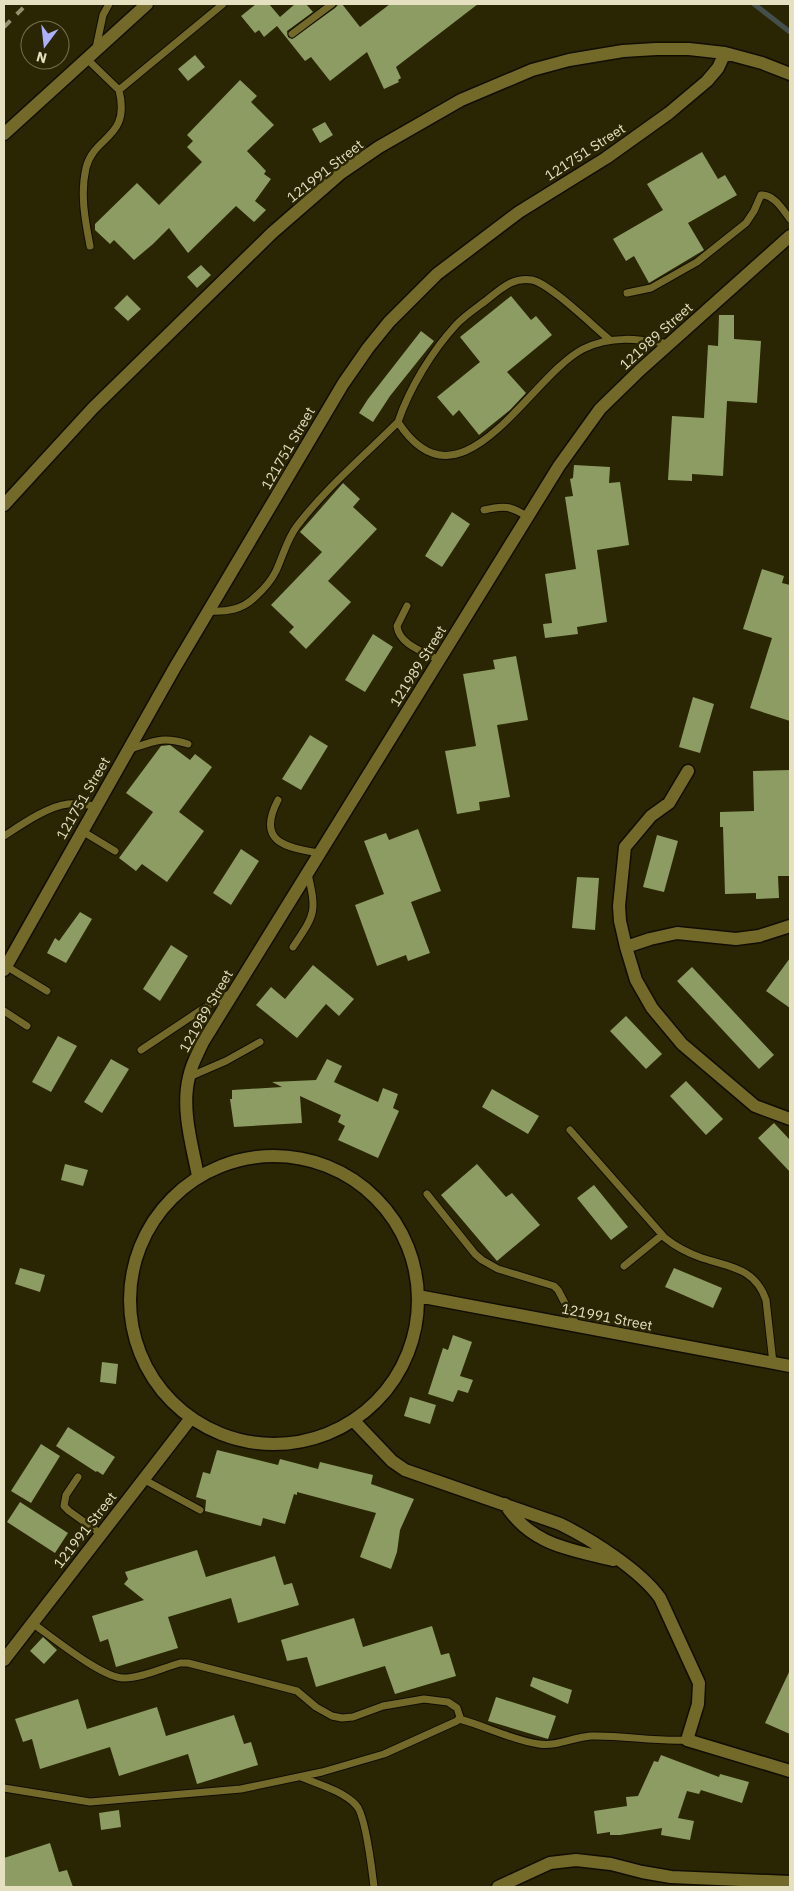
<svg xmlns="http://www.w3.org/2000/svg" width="794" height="1891" viewBox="0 0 794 1891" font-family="'IBM Plex Sans',sans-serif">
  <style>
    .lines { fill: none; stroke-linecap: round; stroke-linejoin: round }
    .stream { stroke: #444e4a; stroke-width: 5 }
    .building { fill: #8c9c63 }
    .lane-casing { stroke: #110e00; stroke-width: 9 }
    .street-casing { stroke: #110e00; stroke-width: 15 }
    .secondary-casing { stroke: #110e00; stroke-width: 15 }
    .lane { stroke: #736a29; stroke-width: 7 }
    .street { stroke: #736a29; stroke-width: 12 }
    .secondary { stroke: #736a29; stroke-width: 12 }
    .rail { stroke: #94906f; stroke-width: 4; stroke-dasharray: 9 9; stroke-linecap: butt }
    .labels { text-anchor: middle; stroke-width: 5; stroke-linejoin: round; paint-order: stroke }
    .street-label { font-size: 14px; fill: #e4e0c0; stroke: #2a2503 }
  </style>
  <rect width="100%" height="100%" fill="#2a2503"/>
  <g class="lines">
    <!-- stream -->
    <path class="stream" d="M754 4 790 32"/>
  </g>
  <!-- building -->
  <path class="building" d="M256 4H269L280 17 295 4H306L313 12 287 31 288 37 292 39 335 8 339 4H342L360 27 390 4H478L396 67 401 78 398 80 399 82 384 89 367 52 330 81 311 57 305 61 277 26 264 37 259 30 255 33 241 16Z
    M195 55 205 67 188 81 178 69Z
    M240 80 257 96 251 102 274 125 247 151 266 171 264 174 271 179 255 201 266 210 254 222 236 206 188 253 169 228 153 244 134 260 114 240 110 244 95 230V224L137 183 159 205 202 162 187 147 193 141 187 135Z
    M325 122 333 135 320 143 312 129Z
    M702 152 718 179 725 175 737 195 688 223 704 250 649 283 634 256 626 261 613 239 663 210 647 184Z
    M201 265 211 275 197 288 187 277Z
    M127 295 141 309 128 321 114 308Z
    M511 296 531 320 536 316 552 335 507 372 526 393 510 410 479 435 459 410 453 416 437 397 480 362 460 337Z
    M719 315H734V339L761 341 757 403 727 401 723 476 692 474V481L668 480 672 416 704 418 708 345 718 346Z
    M421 331 434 341 390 396 373 422 359 413 368 399Z
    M574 465 610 467 609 483 620 482 629 545 597 550 607 622 577 627 578 634 545 638 543 624 552 623 545 574 576 569 565 497 573 496 570 479 573 478Z
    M343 483 360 499 353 507 377 529 328 581 351 602 306 649 289 632 294 627 271 605 322 552 300 532Z
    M452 512 470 524 442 567 425 556Z
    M762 569 784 576 782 583 790 585V721L750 708 772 638 743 629Z
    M373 634 393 647 365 692 345 680Z
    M516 656 528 720 497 725 510 797 479 802 480 810 457 814 445 751 476 746 463 674 495 669 493 660Z
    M693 697 714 704 700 753 679 747Z
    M310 735 328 746 301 790 282 779Z
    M170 745 190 760 195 754 212 767 179 812 204 831 167 882 142 864 136 871 119 858 153 812 126 793 161 746Z
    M790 770V876H778L779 898 756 899V893L725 894 723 827H720V812L754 811 753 771Z
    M418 829 441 891 411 902 430 953 408 961 406 955 377 966 355 905 384 894 364 841 386 833 389 840Z
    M657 835 678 841 664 892 643 887Z
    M241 849 259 861 231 905 213 893Z
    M577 877 599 878 595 930 572 928Z
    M80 912 92 919 66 963 47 953 55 938 59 941Z
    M171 945 188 956 160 1001 143 989Z
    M790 958V1008L766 991Z
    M313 965 354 999 339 1016 326 1004 297 1038 256 1005 271 987 285 999Z
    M692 967 774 1055 759 1069 677 981Z
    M626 1016 662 1054 646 1069 610 1031Z
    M58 1036 77 1046 51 1092 32 1082Z
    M111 1059 129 1069 102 1113 84 1102Z
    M327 1059 342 1066 334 1082 378 1102 383 1088 398 1094 393 1108 399 1111 378 1158 338 1140 345 1126 338 1122 341 1115 300 1096 302 1123 234 1127 230 1099H232V1090L282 1087 272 1082 316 1080Z
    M686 1081 723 1119 706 1135 670 1096Z
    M492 1089 539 1116 528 1134 482 1107Z
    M774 1123 790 1140V1172L758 1138Z
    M65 1164 88 1170 83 1186 61 1180Z
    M477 1164 506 1197 512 1193 540 1225 497 1261 441 1195Z
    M594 1185 628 1227 611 1240 577 1198Z
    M20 1268 45 1275 40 1292 15 1284Z
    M674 1268 722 1288 713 1308 665 1287Z
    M453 1335 472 1342 460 1376 473 1380 468 1393 458 1390 453 1402 428 1394 443 1348 448 1350Z
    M102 1362 118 1364 116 1384 100 1382Z
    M410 1397 436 1405 430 1424 404 1416Z
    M68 1427 115 1457 103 1475 97 1471 96 1472 56 1446Z
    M41 1444 60 1456 31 1503 11 1491Z
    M217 1450 278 1465 280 1459 318 1469 320 1462 373 1475 371 1484 414 1499 400 1530 397 1552 391 1569 360 1557 376 1513 297 1492V1495L294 1494 285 1524 263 1518 261 1526 205 1511 206 1500 196 1497 203 1472 210 1474Z
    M20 1502 68 1533 55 1553 7 1522Z
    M197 1550 206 1577 275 1556 284 1585 292 1583 299 1605 238 1623 231 1598 168 1617 178 1648 116 1667 108 1639 100 1642 92 1616 144 1600 124 1584 128 1579 125 1572Z
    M354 1618 363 1647 432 1626 441 1655 449 1653 456 1676 395 1694 385 1666 316 1687 307 1657 287 1661 281 1640Z
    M43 1637 57 1650 44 1664 30 1651Z
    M790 1670V1734L765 1723Z
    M533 1677 572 1690 568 1704 530 1686Z
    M496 1697 556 1716 548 1739 488 1721Z
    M78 1699 87 1729 157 1707 166 1736 234 1715 244 1744 251 1742 258 1765 197 1784 188 1754 119 1776 110 1747 40 1769 32 1739 23 1742 15 1719Z
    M661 1755 719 1777 720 1774 749 1782 742 1803 701 1790 699 1794 687 1791 678 1818 694 1821 690 1840 661 1835 662 1828 620 1835H610V1832L597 1834 594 1811 627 1806 626 1797 638 1796 654 1761 658 1762Z
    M119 1810 121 1827 101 1830 99 1813Z
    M50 1843 59 1872 67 1870 73 1887H4V1858Z"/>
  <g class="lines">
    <defs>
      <path id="lane" d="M292 34 332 4
        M96 48 103 15 109 4
        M87 59 119 90 223 4
        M90 246C85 220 80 194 86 168 94 135 131 139 119 90
        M627 293 651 288 697 262 746 223 754 211 761 195C774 194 783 210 790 219
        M610 340C594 327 549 283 532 280 513 277 502 288 488 299 478 307 465 315 456 325 432 351 409 389 398 422 461 519 529 377 583 349 611 335 638 339 669 344
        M484 510C504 505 511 506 528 517
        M407 606 397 626C399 645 425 652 439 660
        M209 611C226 612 242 610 255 597 263 590 271 581 276 571 283 556 287 539 297 526 326 488 364 456 398 422
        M131 749C154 741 163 736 188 744
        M278 800C256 842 285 847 319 853
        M82 831 115 851
        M4 836C21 825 48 806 68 804 77 803 87 805 96 806
        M293 947C315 914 317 913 308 874
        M6 966 47 991
        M4 1011 27 1026
        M141 1050 204 1008 231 993
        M189 1077 226 1061 260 1042
        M570 1130 665 1238C676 1247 688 1253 702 1258 730 1267 755 1268 766 1300L773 1363
        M427 1194 475 1254 482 1260 498 1269 554 1286 558 1290 577 1326
        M624 1266 662 1235
        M78 1477 66 1495 64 1506 69 1511 101 1534
        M143 1479 200 1510
        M459 1719C486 1726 511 1740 539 1744 556 1747 574 1737 591 1736 623 1735 655 1742 687 1740
        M301 1777C318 1784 343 1791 356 1805 366 1815 372 1871 374 1887
        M4 1788 90 1802 241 1789 322 1772 384 1754 457 1721 460 1717 457 1708 448 1702 424 1699 383 1706 353 1717 342 1718 332 1716 316 1707 297 1691 188 1663H180C162 1668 142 1678 124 1678 103 1679 51 1636 32 1623"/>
      <path id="street" d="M4 505 93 408 272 233 341 173 379 147 461 100 532 70 569 60 623 51 656 49H689L725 53 762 63 790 74
        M688 771 669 803 651 816 625 847 619 906 620 921 626 947 650 939 677 933 736 939 759 936 790 926
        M626 947 636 980 652 1008 682 1044 755 1106 790 1119
        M4 970 174 669 343 384 368 348 389 322 437 274 519 212 606 158 669 113 707 81 718 68 725 53
        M130 1300a144 144 0 1 1 288 0a144 144 0 1 1-288 0Z
        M198 1176C192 1145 181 1109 189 1077 191 1065 198 1053 203 1042L559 466 600 409 640 370 790 236
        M418 1296 790 1366
        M353 1420 392 1461 405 1470 560 1524C591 1539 640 1570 660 1598L699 1683 698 1704 687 1740 790 1771
        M505 1504C531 1545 569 1549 613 1560
        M4 1660 191 1418
        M498 1887 550 1863 576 1860 611 1864 642 1872 671 1877 790 1882"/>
      <path id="secondary" d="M4 134 147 4"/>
    </defs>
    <!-- lane casing -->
    <use href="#lane" class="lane-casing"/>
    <!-- street casing -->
    <use href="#street" class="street-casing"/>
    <!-- secondary casing -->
    <use href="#secondary" class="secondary-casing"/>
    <!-- lane -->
    <use href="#lane" class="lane"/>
    <!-- street -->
    <use href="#street" class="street"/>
    <!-- secondary -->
    <use href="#secondary" class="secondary"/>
    <!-- rail -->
    <path class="rail" d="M4 27 27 4"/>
  </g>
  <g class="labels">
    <!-- street labels -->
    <g class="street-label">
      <text transform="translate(585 152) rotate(-33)" y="5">121751 Street</text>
      <text transform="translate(325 171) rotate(-38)" y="5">121991 Street</text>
      <text transform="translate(656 336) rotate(-42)" y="5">121989 Street</text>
      <text transform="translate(288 448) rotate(-60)" y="5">121751 Street</text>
      <text transform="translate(418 666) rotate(-58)" y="5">121989 Street</text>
      <text transform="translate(83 798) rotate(-60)" y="5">121751 Street</text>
      <text transform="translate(206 1011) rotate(-60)" y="5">121989 Street</text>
      <text transform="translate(607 1317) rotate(11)" y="5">121991 Street</text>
      <text transform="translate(85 1530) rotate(-52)" y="5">121991 Street</text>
    </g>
  </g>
  <!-- border -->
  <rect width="794" height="1891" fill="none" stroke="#e4e0c0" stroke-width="10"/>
  <!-- north arrow -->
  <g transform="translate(45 45) rotate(195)"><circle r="24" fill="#2a2503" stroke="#74704f"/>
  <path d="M0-4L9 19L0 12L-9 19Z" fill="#acaffb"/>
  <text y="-8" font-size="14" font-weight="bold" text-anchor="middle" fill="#e4e0c0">N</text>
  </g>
</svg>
